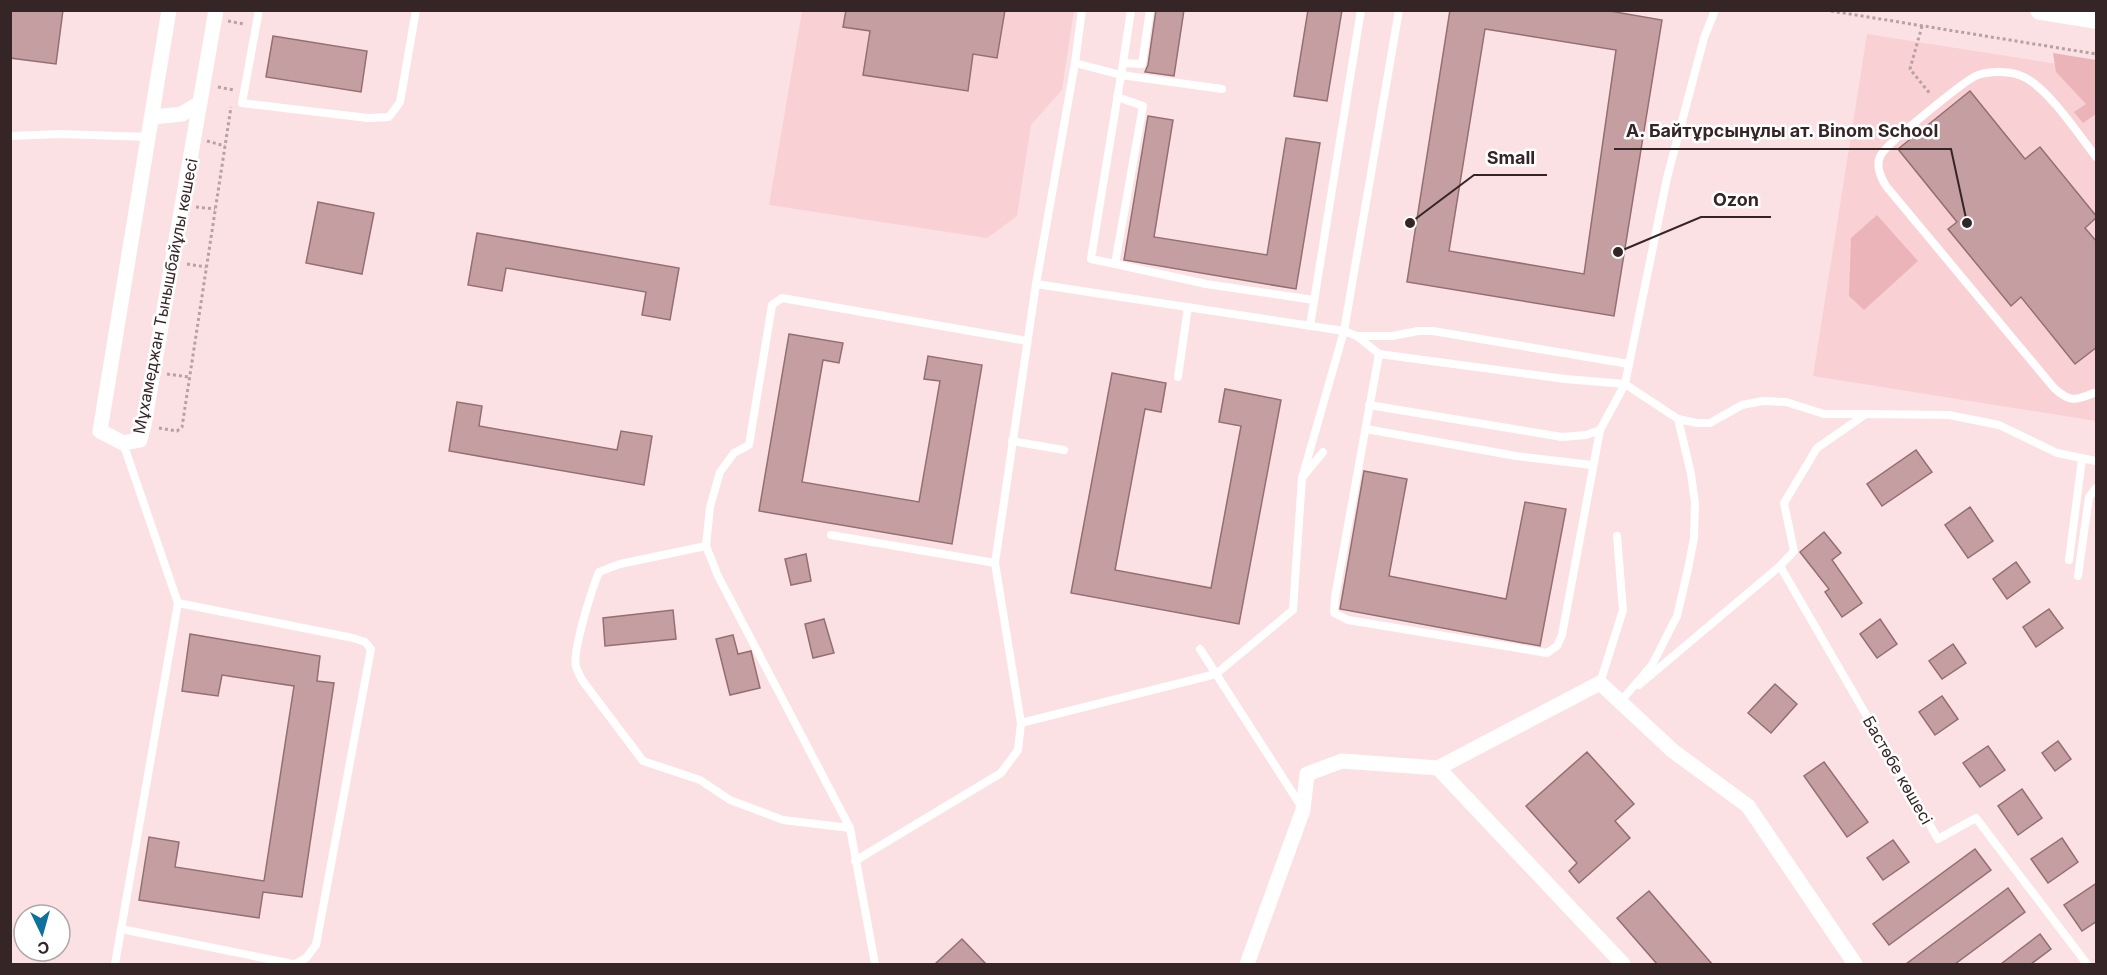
<svg xmlns="http://www.w3.org/2000/svg" width="2107" height="975" viewBox="0 0 2107 975" font-family="Inter,sans-serif">
  <rect width="100%" height="100%" fill="#fbe1e3"/>
  <g fill="#f9d1d4">
    <path d="M 802,11 L 1074,11 L 1062,90 L 1031,125 L 1017,216 L 987,238 L 769,205 Z"/>
    <path d="M 1867,34 L 2096,70 L 2096,421 L 1813,376 Z"/>
  </g>
  <g fill="#ebb4b9">
    <path d="M 2053,53 L 2096,60 L 2096,114 L 2083,123 L 2074,112 L 2086,104 L 2056,72 Z"/>
    <path d="M 1877,215 L 1918,261 L 1864,310 L 1849,296 L 1851,238 Z"/>
  </g>
  <g fill="#c59ea1" stroke="#936f72" stroke-width="1.5" fill-rule="evenodd">
    <path d="M 10,10 L 63,10 L 56,64 L 10,58 Z"/>
    <path d="M 846,10 L 1005,10 L 997,58 L 973,54 L 968,91 L 863,75 L 870,31 L 843,27 Z"/>
    <path d="M 1156,10 L 1184,10 L 1174,76 L 1145,72 L 1148,65 Z"/>
    <path d="M 1308,10 L 1342,10 L 1327,101 L 1294,96 Z"/>
    <path d="M 1450,10 L 1604,10 L 1662,20 L 1614,316 L 1407,282 ZM 1485,29 L 1616,50 L 1584,274 L 1449,251 Z"/>
    <path d="M 273,36 L 367,51 L 361,92 L 266,77 Z"/>
    <path d="M 1970,91 L 2025,159 L 2040,147 L 2097,217 L 2085,228 L 2097,242 L 2097,347 L 2075,364 L 2021,297 L 2011,306 L 1948,229 L 1957,222 L 1898,149 Z"/>
    <path d="M 1148,116 L 1173,120 L 1154,237 L 1267,255 L 1286,138 L 1320,143 L 1296,289 L 1124,260 Z"/>
    <path d="M 318,202 L 374,213 L 362,274 L 306,263 Z"/>
    <path d="M 477,233 L 679,268 L 670,320 L 642,315 L 646,292 L 506,268 L 502,291 L 468,285 Z"/>
    <path d="M 789,334 L 843,343 L 839,363 L 823,360 L 802,482 L 919,502 L 940,381 L 924,379 L 928,356 L 982,365 L 952,544 L 759,511 Z"/>
    <path d="M 1112,373 L 1166,383 L 1161,412 L 1145,409 L 1115,570 L 1211,588 L 1241,426 L 1219,422 L 1225,389 L 1281,400 L 1239,624 L 1071,593 Z"/>
    <path d="M 457,402 L 482,406 L 479,426 L 617,450 L 621,431 L 652,436 L 644,485 L 449,451 Z"/>
    <path d="M 1916,450 L 1932,472 L 1882,506 L 1867,484 Z"/>
    <path d="M 1364,471 L 1407,479 L 1389,576 L 1506,599 L 1525,502 L 1566,509 L 1540,646 L 1340,609 Z"/>
    <path d="M 1970,507 L 1993,541 L 1968,558 L 1945,525 Z"/>
    <path d="M 1824,532 L 1841,553 L 1832,560 L 1862,603 L 1842,617 L 1825,592 L 1829,589 L 1800,552 Z"/>
    <path d="M 806,554 L 811,581 L 791,585 L 785,559 Z"/>
    <path d="M 2016,562 L 2030,582 L 2007,599 L 1993,579 Z"/>
    <path d="M 2049,609 L 2063,628 L 2036,647 L 2023,627 Z"/>
    <path d="M 673,610 L 676,639 L 605,646 L 603,618 Z"/>
    <path d="M 824,619 L 834,653 L 813,658 L 805,624 Z"/>
    <path d="M 1880,619 L 1897,644 L 1877,658 L 1860,634 Z"/>
    <path d="M 190,634 L 320,656 L 317,681 L 334,683 L 302,897 L 263,892 L 259,918 L 139,900 L 149,837 L 179,842 L 175,867 L 264,881 L 294,686 L 222,675 L 218,696 L 182,691 Z"/>
    <path d="M 733,635 L 738,654 L 751,651 L 760,688 L 730,695 L 716,639 Z"/>
    <path d="M 1953,644 L 1966,663 L 1942,679 L 1929,661 Z"/>
    <path d="M 1775,684 L 1797,704 L 1771,733 L 1748,713 Z"/>
    <path d="M 1942,696 L 1958,719 L 1935,735 L 1919,712 Z"/>
    <path d="M 2058,741 L 2071,759 L 2055,771 L 2042,753 Z"/>
    <path d="M 1988,746 L 2005,770 L 1980,787 L 1963,763 Z"/>
    <path d="M 1587,752 L 1634,804 L 1615,821 L 1630,838 L 1579,883 L 1569,871 L 1577,863 L 1526,806 Z"/>
    <path d="M 1824,762 L 1868,822 L 1847,837 L 1804,776 Z"/>
    <path d="M 2022,789 L 2042,818 L 2018,835 L 1998,806 Z"/>
    <path d="M 2062,838 L 2078,862 L 2048,883 L 2031,859 Z"/>
    <path d="M 1893,840 L 1909,862 L 1883,880 L 1867,858 Z"/>
    <path d="M 1975,849 L 1991,870 L 1889,945 L 1873,924 Z"/>
    <path d="M 2097,883 L 2097,921 L 2082,931 L 2064,905 Z"/>
    <path d="M 2008,888 L 2025,912 L 1955,964 L 1906,964 Z"/>
    <path d="M 1649,891 L 1712,964 L 1657,964 L 1617,918 Z"/>
    <path d="M 2040,934 L 2051,949 L 2031,964 L 2001,964 Z"/>
    <path d="M 962,939 L 986,964 L 935,964 Z"/>
  </g>
  <g fill="none" stroke-linecap="round" stroke-linejoin="round">
    <g stroke="#b8a1a3" stroke-width="3" stroke-dasharray="3 3" stroke-linecap="butt">
      <path d="M 1825,10 L 2096,54"/>
      <path d="M 228,21 L 244,24"/>
      <path d="M 1922,26 L 1910,69 L 1931,95"/>
      <path d="M 218,87 L 234,90"/>
      <path d="M 207,141 L 225,146"/>
      <path d="M 196,207 L 215,209"/>
      <path d="M 187,264 L 206,267"/>
      <path d="M 167,374 L 189,377"/>
      <path d="M 159,428 L 177,431 L 182,427 L 231,107"/>
    </g>
    <g stroke="#fff" stroke-width="8">
      <path d="M 259,10 L 242,103 L 368,118 L 389,117 L 400,102 L 416,10"/>
      <path d="M 1082,10 L 1075,63 L 1121,75 L 1222,89"/>
      <path d="M 1123,63 L 1142,64 L 1150,10"/>
      <path d="M 1117,97 L 1143,106 L 1115,264 L 1091,259 C 1104,176 1119,93 1131,10"/>
      <path d="M 10,136 L 61,134 L 149,137"/>
      <path d="M 1115,264 L 1206,284 L 1314,300"/>
      <path d="M 1036,284 L 1344,331 L 1399,10"/>
      <path d="M 1310,326 L 1361,10"/>
      <path d="M 1357,336 L 1392,336 L 1418,331 L 1433,331 L 1629,364"/>
      <path d="M 1379,354 L 1335,597 L 1334,613 L 1348,620 L 1547,653 L 1557,646 L 1562,635 L 1600,430"/>
      <path d="M 1178,377 L 1188,307"/>
      <path d="M 2094,393 C 2075,401 2069,402 2054,388 L 1886,186 C 1880,176 1874,163 1883,152 C 1891,141 1967,78 1978,75 C 1989,71 2008,71 2019,75 C 2045,83 2079,135 2096,157"/>
      <path d="M 1369,405 L 1562,437 L 1586,435 L 1600,430 L 1625,384 L 1667,178 L 1704,38 L 1715,10"/>
      <path d="M 1678,419 L 1697,423 L 1710,423 L 1742,405 L 1763,401 L 1786,402 L 1824,414 L 1866,414"/>
      <path d="M 1366,429 L 1516,456 L 1592,465"/>
      <path d="M 1012,441 L 1064,450"/>
      <path d="M 1302,478 L 1344,331 L 1357,336 L 1379,354 L 1565,379 L 1625,384 L 1678,419 L 1691,474 L 1695,503 L 1694,538 L 1688,569 L 1677,616 L 1652,665 L 1620,702"/>
      <path d="M 831,535 L 995,563"/>
      <path d="M 706,546 L 620,564 L 599,572 C 592,589 572,651 576,667 C 578,672 580,676 582,680 L 643,761 L 700,780 L 730,800 L 783,820 L 850,828"/>
      <path d="M 2069,560 L 2082,459"/>
      <path d="M 1780,566 L 1938,839 L 1976,818 L 2087,964"/>
      <path d="M 2078,576 L 2089,497 L 2096,488"/>
      <path d="M 178,603 L 353,638 L 365,642 L 371,649 L 316,945 L 306,958 L 295,964"/>
      <path d="M 1200,649 L 1301,806"/>
      <path d="M 1600,683 L 1623,610 L 1617,536"/>
      <path d="M 1639,685 L 1780,566 L 1794,551 L 1784,503 L 1817,448 L 1866,414 L 1949,415 L 1999,425 L 2057,453 L 2096,461"/>
      <path d="M 1021,723 L 995,563 L 1036,284 L 1075,63"/>
      <path d="M 855,861 L 1001,773 L 1018,750 L 1021,723 L 1216,674 L 1293,610 L 1302,478 L 1323,452"/>
      <path d="M 121,929 L 293,964"/>
      <path d="M 115,964 L 178,603 L 123,443"/>
      <path d="M 875,964 L 850,828 L 718,576 L 706,546 L 710,507 L 720,472 L 734,453 L 749,445 L 772,305 L 782,298 L 1027,341"/>
    </g>
    <g stroke="#fff" stroke-width="15">
      <path d="M 169,10 L 100,431 L 123,443 L 140,440 L 144,425 L 216,10"/>
      <path d="M 153,117 L 182,114 L 200,103"/>
      <path d="M 1247,964 L 1303,810 L 1307,774 L 1342,761 L 1438,768"/>
      <path d="M 1623,964 L 1438,768 L 1600,683 L 1673,751 L 1748,806 L 1855,964"/>
    </g>
    <path stroke="#fff" stroke-width="20" d="M 2040,10 L 2096,19"/>
  </g>
  <g text-anchor="middle" dominant-baseline="central" stroke-width="5" stroke-linejoin="round" paint-order="stroke">
    <g font-size="16" fill="#352527" stroke="#fff">
      <text transform="translate(165 296) rotate(-79)">Мұхамеджан Тынышбайұлы көшесі</text>
      <text transform="translate(1898 770) rotate(60)">Бастөбе көшесі</text>
    </g>
  </g>
  <path fill="none" stroke="#352527" stroke-width="2" d="M1967 223L1951 149H1614M1410 223L1474 175H1547M1618 252L1701 217H1771"/>
  <g fill="#352527" stroke="#fff" stroke-width="2">
    <circle cx="1967" cy="223" r="6"/>
    <circle cx="1410" cy="223" r="6"/>
    <circle cx="1618" cy="252" r="6"/>
  </g>
  <g font-size="18" text-anchor="middle" font-weight="bold" fill="#352527" stroke="#fff" stroke-width="5" stroke-linejoin="round" paint-order="stroke">
    <text x="1782" y="137">А. Байтұрсынұлы ат. Binom School</text>
    <text x="1511" y="164">Small</text>
    <text x="1736" y="206">Ozon</text>
  </g>
  <rect width="2107" height="975" fill="none" stroke="#352527" stroke-width="24"/>
  <g transform="translate(42 933) rotate(175)"><circle r="28" fill="#ffffff" stroke="#aea8a9" stroke-width="1.5"/>
  <path d="M0-4.5L10 22L0 15L-10 22Z" fill="#0d709d"/>
  <text y="-9" font-size="16" font-weight="bold" text-anchor="middle" fill="#352527">С</text>
  </g>
</svg>
